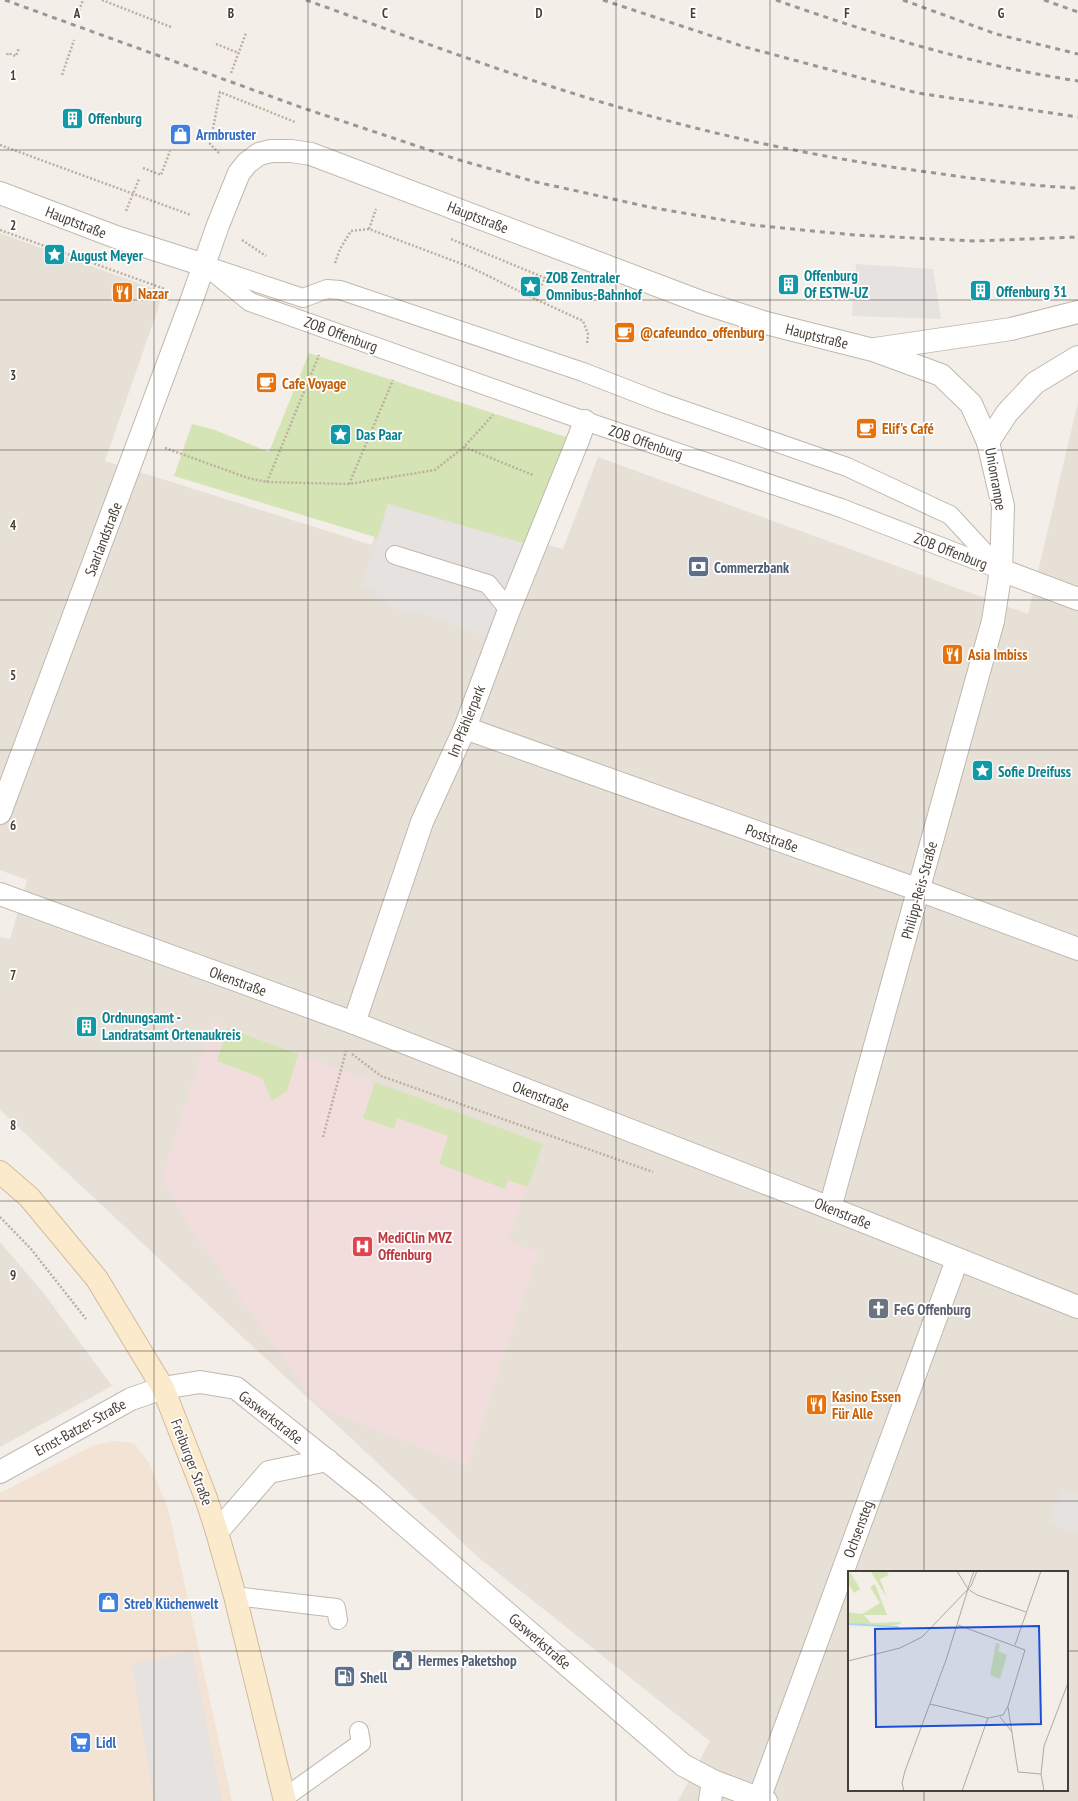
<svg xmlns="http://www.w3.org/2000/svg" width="1078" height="1801" viewBox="0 0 1078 1801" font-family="'PT Sans Narrow',sans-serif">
  <rect width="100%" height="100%" fill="#f3efe8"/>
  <g fill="#e6e0d7" fill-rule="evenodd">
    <path d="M 0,233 L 157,290 L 160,303 L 105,461 L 372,545 L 384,500 L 563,549 L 598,457 L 1028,614 L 1078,402 L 1078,1801 L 678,1801 L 710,1741 L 479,1558 L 0,1110 L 0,937 L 10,939 L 27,880 L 0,870 ZM 849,1572 L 1067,1572 L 1067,1790 L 849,1790 Z"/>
    <path d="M 0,1242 L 45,1295 L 112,1386 L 0,1447 Z"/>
  </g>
  <path fill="#f3e3d5" d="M 113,1441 L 134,1443 L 149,1463 L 168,1508 L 232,1801 L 0,1801 L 0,1493 L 92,1446 Z"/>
  <path fill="#f2dddd" d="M 212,1021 L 227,1028 L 543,1144 L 508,1239 L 538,1253 L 468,1466 L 385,1434 L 317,1405 L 194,1234 L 162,1179 Z"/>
  <g fill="#d4e4b4">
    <path d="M 309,353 L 575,440 L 530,545 L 388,504 L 378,538 L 174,476 L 192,424 L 215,430 L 269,452 Z"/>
    <path d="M 227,1028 L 298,1054 L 287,1091 L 272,1101 L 262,1078 L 217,1061 Z"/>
    <path d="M 375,1082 L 543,1144 L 528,1187 L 508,1180 L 505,1189 L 439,1164 L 448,1136 L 397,1118 L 394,1129 L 363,1118 Z"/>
  </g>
  <g fill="#e5e2e0">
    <path d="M 856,264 L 933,269 L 941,319 L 852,316 Z"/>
    <path d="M 388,504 L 530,545 L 489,638 L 417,611 L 415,615 L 386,604 L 388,601 L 375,596 L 377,591 L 362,586 Z"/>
    <path d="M 1062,1489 L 1078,1495 L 1078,1534 L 1048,1523 Z"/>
    <path d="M 192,1650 L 222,1801 L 154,1801 L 132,1663 L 162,1658 Z"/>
  </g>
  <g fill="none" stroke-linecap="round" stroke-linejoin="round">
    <defs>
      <g id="service">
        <path d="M 204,265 L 303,298 L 327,289 L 340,290 L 583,372 L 660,402 L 847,467 L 950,515 L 1001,570"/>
        <path d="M 214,273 L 250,302 L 585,421 L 841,508 L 996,568"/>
        <path d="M 395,555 L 488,584 L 509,610"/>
        <path d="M 235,1596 L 336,1608 L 338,1620"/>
        <path d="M 284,1798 L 361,1743 L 359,1731"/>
      </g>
      <path id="pedestrian" d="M 578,440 L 585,421"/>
      <g id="minor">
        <path d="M 465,728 L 919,890 L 1078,949"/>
        <path d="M 354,1023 L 422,822 L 465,728 L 509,610 L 578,440"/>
        <path d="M 0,1472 L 131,1399 L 163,1388 L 200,1382 L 236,1388 L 370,1495 L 683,1765 L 713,1781 L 766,1801"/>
        <path d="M 217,1532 L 269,1472 L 327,1460"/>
        <path d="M 759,1799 L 957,1260"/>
        <path d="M 710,1801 L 713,1781"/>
      </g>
      <g id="tertiary">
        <path d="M 0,193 L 116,237 L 204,265"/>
        <path d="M 875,349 L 1011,329 L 1078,312"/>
        <path d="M 988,442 L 1007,413 L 1035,383 L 1078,357"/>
        <path d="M 1001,570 L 1078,599"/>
        <path d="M 0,813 L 192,299 L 218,225 L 239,173 L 247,163 L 259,154 L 271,151 L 291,151 L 311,154 L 701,302 L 766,323 L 873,350 L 941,375 L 971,404 L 988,442 L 1003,506 L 1001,570 L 993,621 L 830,1208"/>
        <path d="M 0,894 L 354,1023 L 830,1208 L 1078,1307"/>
      </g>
      <path id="secondary" d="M 0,1172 L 29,1197 L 97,1279 L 163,1388 L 206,1498 L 217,1532 L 235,1596 L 285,1801"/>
    </defs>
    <use href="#service" stroke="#c1b8ae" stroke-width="20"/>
    <use href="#pedestrian" stroke="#c1b8ae" stroke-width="24"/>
    <use href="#minor" stroke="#c1b8ae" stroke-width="24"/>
    <use href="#tertiary" stroke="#c1b8ae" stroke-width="24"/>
    <use href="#secondary" stroke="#cfbc9b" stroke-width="24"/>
    <g stroke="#beaf9e" stroke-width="2.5" stroke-dasharray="2 2" stroke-linecap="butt">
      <path d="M 102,0 L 171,27"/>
      <path d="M 76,18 L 83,0"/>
      <path d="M 216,44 L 239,53"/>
      <path d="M 7,55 L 8,53 L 16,56 L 19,48"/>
      <path d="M 231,73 L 246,33"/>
      <path d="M 62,75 L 74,40"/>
      <path d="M 0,145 L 191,215"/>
      <path d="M 219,153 L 210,144 L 220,92 L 295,122"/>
      <path d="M 143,168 L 161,175 L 170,151"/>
      <path d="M 126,211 L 139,179"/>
      <path d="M 369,229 L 376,209"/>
      <path d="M 0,230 L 165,289"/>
      <path d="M 451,239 L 545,278 L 535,299"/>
      <path d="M 242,240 L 266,256"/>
      <path d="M 335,263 L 340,249 L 351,231 L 369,229 L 470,267 L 535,299 L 583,321 L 588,334 L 587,345"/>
      <path d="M 464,447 L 533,475"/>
      <path d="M 165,448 L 248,478 L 267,482 L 349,484 L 435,470 L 464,447 L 493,415"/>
      <path d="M 267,482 L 319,355"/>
      <path d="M 349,484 L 393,380"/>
      <path d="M 352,1054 L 381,1076 L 653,1172"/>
      <path d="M 323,1137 L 346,1051"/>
      <path d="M 0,1217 L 31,1249 L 86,1319"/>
    </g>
    <use href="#service" stroke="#fff" stroke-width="18"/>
    <use href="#pedestrian" stroke="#fff" stroke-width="22"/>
    <use href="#minor" stroke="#fff" stroke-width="22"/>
    <use href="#tertiary" stroke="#fff" stroke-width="22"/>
    <use href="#secondary" stroke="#fbeacb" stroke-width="22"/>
    <g stroke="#979797" stroke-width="3" stroke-dasharray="5 5" stroke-linecap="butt">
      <path d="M 5,0 L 303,108 L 456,159 L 536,182 L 649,207 L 752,225 L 854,235 L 975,241 L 1078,237"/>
      <path d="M 306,0 C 415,39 524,81 636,112 C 734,140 834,160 935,173 C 982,180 1030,186 1078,188"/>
      <path d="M 603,0 L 745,47 L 917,93 L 1078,117"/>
      <path d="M 776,0 C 875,35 974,65 1078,81"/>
      <path d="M 903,0 L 996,34 L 1078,54"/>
      <path d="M 1044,0 L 1078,12"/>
    </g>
  </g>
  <path fill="none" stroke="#463f37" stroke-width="1" stroke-opacity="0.55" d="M 154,0 L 154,1801M 308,0 L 308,1801M 462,0 L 462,1801M 616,0 L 616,1801M 770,0 L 770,1801M 924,0 L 924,1572M 0,150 L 1078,150M 0,300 L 1078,300M 0,450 L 1078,450M 0,600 L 1078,600M 0,750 L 1078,750M 0,900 L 1078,900M 0,1051 L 1078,1051M 0,1201 L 1078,1201M 0,1351 L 1078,1351M 0,1501 L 1078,1501M 0,1651 L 849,1651M 1067,1651 L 1078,1651M 924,1790 L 924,1801"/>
  <defs>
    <symbol id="building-square" viewBox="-11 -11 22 22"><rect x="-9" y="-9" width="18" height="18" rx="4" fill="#0f9aa8" stroke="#fff"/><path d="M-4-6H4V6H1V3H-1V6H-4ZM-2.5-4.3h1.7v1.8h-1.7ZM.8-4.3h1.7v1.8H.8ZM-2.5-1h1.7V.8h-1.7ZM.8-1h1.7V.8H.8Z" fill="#fff"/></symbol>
    <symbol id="shop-square" viewBox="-11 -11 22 22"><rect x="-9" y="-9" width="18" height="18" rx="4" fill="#3f7fe0" stroke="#fff"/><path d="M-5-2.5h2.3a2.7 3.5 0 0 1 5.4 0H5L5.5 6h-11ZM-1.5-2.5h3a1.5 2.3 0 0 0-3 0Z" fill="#fff"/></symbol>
    <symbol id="sight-square" viewBox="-11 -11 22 22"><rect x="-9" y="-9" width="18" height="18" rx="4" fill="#0f9aa8" stroke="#fff"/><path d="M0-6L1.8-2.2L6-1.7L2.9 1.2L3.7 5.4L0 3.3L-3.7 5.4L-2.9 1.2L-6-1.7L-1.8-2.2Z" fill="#fff"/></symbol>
    <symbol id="restaurant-square" viewBox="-11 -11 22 22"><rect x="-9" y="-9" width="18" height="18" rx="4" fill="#e8710a" stroke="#fff"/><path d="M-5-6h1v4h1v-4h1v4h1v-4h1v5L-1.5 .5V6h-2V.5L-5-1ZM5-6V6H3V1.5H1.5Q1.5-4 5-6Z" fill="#fff"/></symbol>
    <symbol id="cafe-square" viewBox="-11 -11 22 22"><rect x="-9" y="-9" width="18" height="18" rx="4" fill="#e8710a" stroke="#fff"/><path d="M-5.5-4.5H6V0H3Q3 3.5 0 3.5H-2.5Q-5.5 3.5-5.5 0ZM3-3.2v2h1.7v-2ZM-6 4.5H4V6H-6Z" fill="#fff"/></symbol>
    <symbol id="bank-square" viewBox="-11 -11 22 22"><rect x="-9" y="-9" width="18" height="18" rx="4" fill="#5c6f8a" stroke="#fff"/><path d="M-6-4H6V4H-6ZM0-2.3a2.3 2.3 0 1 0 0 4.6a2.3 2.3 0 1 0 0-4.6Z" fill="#fff"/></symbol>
    <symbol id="hospital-square" viewBox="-11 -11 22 22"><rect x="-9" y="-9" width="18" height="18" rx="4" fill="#e0444e" stroke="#fff"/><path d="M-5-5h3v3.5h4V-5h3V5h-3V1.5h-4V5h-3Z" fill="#fff"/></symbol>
    <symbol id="church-square" viewBox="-11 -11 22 22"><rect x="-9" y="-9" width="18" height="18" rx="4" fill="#6b7280" stroke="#fff"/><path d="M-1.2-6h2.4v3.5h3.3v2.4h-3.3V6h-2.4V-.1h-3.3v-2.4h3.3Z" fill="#fff"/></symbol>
    <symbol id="civic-square" viewBox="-11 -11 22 22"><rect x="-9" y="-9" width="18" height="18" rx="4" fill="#5c6f8a" stroke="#fff"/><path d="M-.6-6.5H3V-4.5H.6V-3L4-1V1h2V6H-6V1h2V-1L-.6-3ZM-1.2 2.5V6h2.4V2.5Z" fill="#fff"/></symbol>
    <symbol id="fuel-square" viewBox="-11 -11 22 22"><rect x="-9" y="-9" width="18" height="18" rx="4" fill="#5c6f8a" stroke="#fff"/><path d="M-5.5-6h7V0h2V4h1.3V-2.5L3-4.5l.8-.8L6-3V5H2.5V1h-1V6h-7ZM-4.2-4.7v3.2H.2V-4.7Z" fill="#fff"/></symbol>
    <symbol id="supermarket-square" viewBox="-11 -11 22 22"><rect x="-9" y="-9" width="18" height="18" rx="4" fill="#3f7fe0" stroke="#fff"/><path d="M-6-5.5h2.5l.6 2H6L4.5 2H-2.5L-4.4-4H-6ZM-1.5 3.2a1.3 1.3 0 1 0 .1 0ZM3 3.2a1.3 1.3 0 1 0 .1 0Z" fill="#fff"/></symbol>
  </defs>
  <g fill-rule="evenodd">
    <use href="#building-square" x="60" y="106" width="25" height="25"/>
    <use href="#shop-square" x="168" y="122" width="25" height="25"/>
    <use href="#sight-square" x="42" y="242" width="25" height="25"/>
    <use href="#building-square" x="776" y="272" width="25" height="25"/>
    <use href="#sight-square" x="518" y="274" width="25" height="25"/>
    <use href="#building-square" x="968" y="278" width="25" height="25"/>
    <use href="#restaurant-square" x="110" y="280" width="25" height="25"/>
    <use href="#cafe-square" x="612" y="320" width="25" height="25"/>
    <use href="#cafe-square" x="254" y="370" width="25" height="25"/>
    <use href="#cafe-square" x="854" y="416" width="25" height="25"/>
    <use href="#sight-square" x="328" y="422" width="25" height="25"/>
    <use href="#bank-square" x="686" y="554" width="25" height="25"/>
    <use href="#restaurant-square" x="940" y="642" width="25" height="25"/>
    <use href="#sight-square" x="970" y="758" width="25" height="25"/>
    <use href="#building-square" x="74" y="1014" width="25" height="25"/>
    <use href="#hospital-square" x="350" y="1234" width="25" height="25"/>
    <use href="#church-square" x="866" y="1296" width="25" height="25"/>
    <use href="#restaurant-square" x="804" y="1392" width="25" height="25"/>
    <use href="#shop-square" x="96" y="1590" width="25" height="25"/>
    <use href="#civic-square" x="390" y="1648" width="25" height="25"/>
    <use href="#fuel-square" x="332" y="1664" width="25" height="25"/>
    <use href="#supermarket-square" x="68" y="1730" width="25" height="25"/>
  </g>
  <g text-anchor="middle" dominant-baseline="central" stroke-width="3.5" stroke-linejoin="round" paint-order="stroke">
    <g font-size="15" font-weight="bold" fill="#0d838f" stroke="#fff" text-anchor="start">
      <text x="88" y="118">Offenburg</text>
      <text x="70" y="255">August Meyer</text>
      <text x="804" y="275">Offenburg<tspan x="804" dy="17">Of ESTW-UZ</tspan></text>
      <text x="546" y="277">ZOB Zentraler<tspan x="546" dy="17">Omnibus-Bahnhof</tspan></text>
      <text x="996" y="291">Offenburg 31</text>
      <text x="356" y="434">Das Paar</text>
      <text x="998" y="771">Sofie Dreifuss</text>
      <text x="102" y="1017">Ordnungsamt -<tspan x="102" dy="17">Landratsamt Ortenaukreis</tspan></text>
    </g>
    <g font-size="15" font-weight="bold" fill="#366cbe" stroke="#fff" text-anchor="start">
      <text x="196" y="134">Armbruster</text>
      <text x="124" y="1603">Streb Küchenwelt</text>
      <text x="96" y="1742">Lidl</text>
    </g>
    <g font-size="15" fill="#463f37" stroke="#fff">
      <text transform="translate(478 217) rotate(21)">Hauptstraße</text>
      <text transform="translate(76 222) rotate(21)">Hauptstraße</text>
      <text transform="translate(341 334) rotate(20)">ZOB Offenburg</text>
      <text transform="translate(817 336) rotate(14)">Hauptstraße</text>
      <text transform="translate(646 442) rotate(19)">ZOB Offenburg</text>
      <text transform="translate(996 479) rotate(80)">Unionrampe</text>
      <text transform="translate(103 539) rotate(-69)">Saarlandstraße</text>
      <text transform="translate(951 551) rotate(21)">ZOB Offenburg</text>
      <text transform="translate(466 721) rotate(-68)">Im Pfählerpark</text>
      <text transform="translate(772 838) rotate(20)">Poststraße</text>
      <text transform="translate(919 890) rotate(-75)">Philipp-Reis-Straße</text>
      <text transform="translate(238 981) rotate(20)">Okenstraße</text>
      <text transform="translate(541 1096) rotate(21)">Okenstraße</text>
      <text transform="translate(843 1213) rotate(22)">Okenstraße</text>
      <text transform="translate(271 1417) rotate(38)">Gaswerkstraße</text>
      <text transform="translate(80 1427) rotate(-29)">Ernst-Batzer-Straße</text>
      <text transform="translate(192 1462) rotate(69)">Freiburger Straße</text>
      <text transform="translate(858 1529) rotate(-70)">Ochsensteg</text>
      <text transform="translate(540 1641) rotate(41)">Gaswerkstraße</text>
    </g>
    <g font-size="15" font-weight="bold" fill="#c56008" stroke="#fff" text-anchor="start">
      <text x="138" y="293">Nazar</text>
      <text x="640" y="332">@cafeundco_offenburg</text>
      <text x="282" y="383">Cafe Voyage</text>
      <text x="882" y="428">Elif's Café</text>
      <text x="968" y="654">Asia Imbiss</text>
      <text x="832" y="1396">Kasino Essen<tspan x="832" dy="17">Für Alle</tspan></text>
    </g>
    <g font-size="15" font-weight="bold" fill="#4e5e75" stroke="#fff" text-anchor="start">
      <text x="714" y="567">Commerzbank</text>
      <text x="418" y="1660">Hermes Paketshop</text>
      <text x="360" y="1677">Shell</text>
    </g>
    <g font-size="15" font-weight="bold" fill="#be3a42" stroke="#fff" text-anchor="start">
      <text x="378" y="1237">MediClin MVZ<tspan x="378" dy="17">Offenburg</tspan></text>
    </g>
    <g font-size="15" font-weight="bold" fill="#5b616d" stroke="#fff" text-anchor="start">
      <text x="894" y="1309">FeG Offenburg</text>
    </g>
  </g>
  <g transform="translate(848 1571)">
    <rect width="220" height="220" fill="#f3efe8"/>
    <path d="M 25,0 L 38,0 L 41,4 L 32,8 L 39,27 L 23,1 ZM 3,2 L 12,18 L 6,22 L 0,12 L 0,4 ZM 27,13 L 39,44 L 16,44 L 23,52 L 52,51 L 53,53 L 32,56 L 0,52 L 0,41 L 14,43 L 32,32 L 22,16 ZM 148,72 L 152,73 L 150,80 L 159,84 L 152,108 L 142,104 Z" fill="#d4e4b4"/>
    <path fill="none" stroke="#a9d7eb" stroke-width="2" d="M 0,53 L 51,56"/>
    <path fill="none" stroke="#aea9a1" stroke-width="1" d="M 109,0 L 120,18M 120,17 L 126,0M 167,74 L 193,0M 0,90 L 52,77 L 74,66 L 123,15 L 129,0M 82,133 L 140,147 L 155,144 L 160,135 L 177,79 L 110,54M 160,136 L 170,201 L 193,203M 152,146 L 164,161M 56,220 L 54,212 L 57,200 L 98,89 L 120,18 L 129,24 L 178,41M 114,220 L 140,147M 196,220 L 193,203 L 196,175 L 220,112"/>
    <path fill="#1d4ed8" fill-opacity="0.15" stroke="#1d4ed8" stroke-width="2" d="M 191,55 L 193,153 L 28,156 L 27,58 Z"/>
    <rect width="220" height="220" fill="none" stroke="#463f37" stroke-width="2"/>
  </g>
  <g font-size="13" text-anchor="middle" font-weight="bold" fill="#463f37" stroke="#fff" stroke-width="3.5" stroke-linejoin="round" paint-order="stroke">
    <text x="77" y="18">A</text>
    <text x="231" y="18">B</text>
    <text x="385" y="18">C</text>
    <text x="539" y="18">D</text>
    <text x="693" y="18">E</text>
    <text x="847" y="18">F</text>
    <text x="1001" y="18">G</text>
    <text x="13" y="80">1</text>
    <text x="13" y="230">2</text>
    <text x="13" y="380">3</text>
    <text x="13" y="530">4</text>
    <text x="13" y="680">5</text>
    <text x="13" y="830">6</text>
    <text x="13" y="980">7</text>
    <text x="13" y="1130">8</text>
    <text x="13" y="1280">9</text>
  </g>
</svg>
